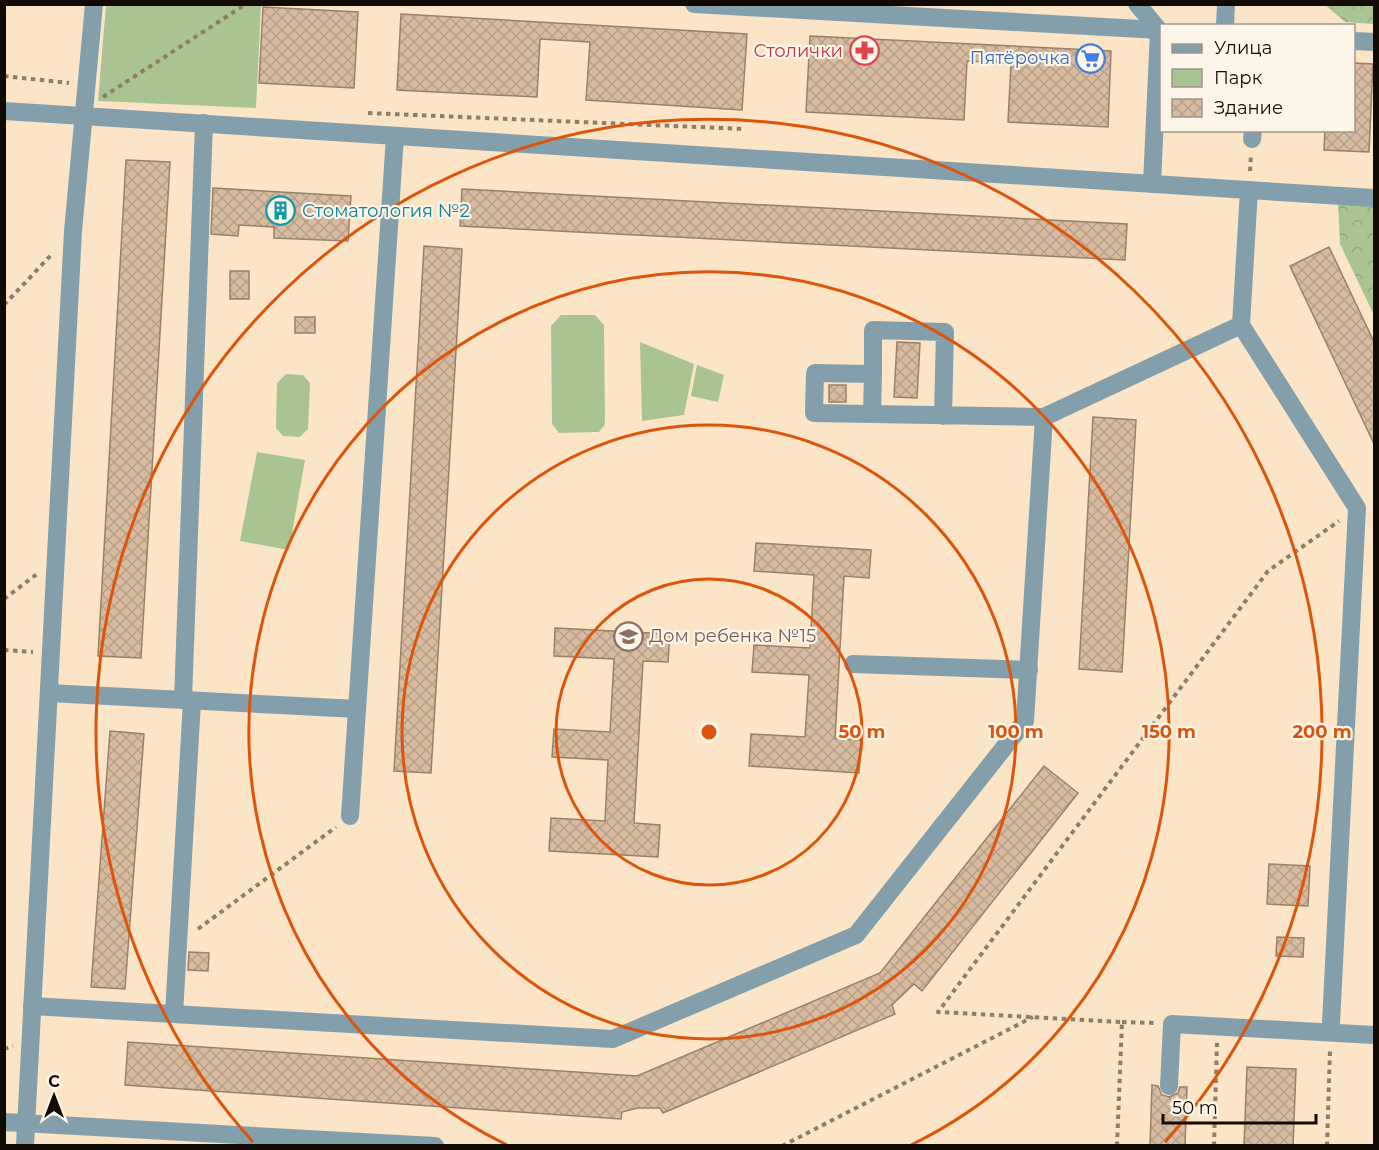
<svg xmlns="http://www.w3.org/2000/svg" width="1379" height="1150" viewBox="0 0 1379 1150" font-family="Montserrat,sans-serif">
  <defs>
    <pattern id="forest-crowns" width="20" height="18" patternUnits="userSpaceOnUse" patternTransform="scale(1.5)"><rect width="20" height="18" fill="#aac491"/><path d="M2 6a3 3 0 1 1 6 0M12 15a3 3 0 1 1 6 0" fill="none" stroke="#91a77b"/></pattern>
    <pattern id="building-cross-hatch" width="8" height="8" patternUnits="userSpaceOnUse" patternTransform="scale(1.5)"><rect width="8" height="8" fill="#d6bba0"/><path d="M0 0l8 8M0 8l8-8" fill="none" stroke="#b79f88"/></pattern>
  </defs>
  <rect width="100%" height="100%" fill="#fbe5c6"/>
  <g fill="#aac491">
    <path d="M 106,5 L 261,5 L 256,108 L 98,101 Z"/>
    <path d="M 561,315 L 595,315 L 604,325 L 605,424 L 599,432 L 559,433 L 552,424 L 551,326 Z"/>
    <path d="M 640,342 L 694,364 L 684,415 L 642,421 Z"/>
    <path d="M 697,365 L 724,375 L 718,402 L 691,396 Z"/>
    <path d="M 286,374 L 303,375 L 310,383 L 308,429 L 300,437 L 283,436 L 276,428 L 277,383 Z"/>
    <path d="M 257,452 L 305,460 L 289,550 L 240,541 Z"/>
  </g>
  <g fill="url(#forest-crowns)">
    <path d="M 1325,5 L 1374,5 L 1374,24 L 1345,22 Z"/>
    <path d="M 1338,202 L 1374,207 L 1374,315 L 1340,244 Z"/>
  </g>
  <g fill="url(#building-cross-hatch)" stroke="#998067" stroke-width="1.5">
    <path d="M 263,7 L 358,12 L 354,88 L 259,83 Z"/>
    <path d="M 401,14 L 747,34 L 742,110 L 586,100 L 590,42 L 540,39 L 537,97 L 397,90 Z"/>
    <path d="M 810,36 L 1111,51 L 1108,127 L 1008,122 L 1011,63 L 967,61 L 964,120 L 806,112 Z"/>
    <path d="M 1353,63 L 1373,64 L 1369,152 L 1324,150 L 1325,130 L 1353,130 Z"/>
    <path d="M 126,160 L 170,162 L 141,658 L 98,656 Z"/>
    <path d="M 213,188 L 351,196 L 348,241 L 274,238 L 274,227 L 239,225 L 238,236 L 211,234 Z"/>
    <path d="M 462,189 L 1127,224 L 1125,260 L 460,226 Z"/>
    <path d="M 424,246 L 462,249 L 431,773 L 394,771 Z"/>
    <path d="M 1329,247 L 1374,342 L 1374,444 L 1290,266 Z"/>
    <rect x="230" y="271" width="19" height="28"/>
    <rect x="295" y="317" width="20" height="16"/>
    <path d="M 897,342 L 920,343 L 917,398 L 894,397 Z"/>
    <rect x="829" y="385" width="17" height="17"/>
    <path d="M 1093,417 L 1136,420 L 1122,672 L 1079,669 Z"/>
    <path d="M 756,543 L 871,550 L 869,578 L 844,576 L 835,738 L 861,740 L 859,773 L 749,766 L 751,734 L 805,737 L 809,675 L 752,672 L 754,645 L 810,648 L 814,575 L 754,571 Z"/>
    <path d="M 555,628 L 670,634 L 668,662 L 643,661 L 634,823 L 660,825 L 658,857 L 549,851 L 551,818 L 605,821 L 608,760 L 552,757 L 554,729 L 610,732 L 614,659 L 554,656 Z"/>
    <path d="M 110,731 L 144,734 L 125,989 L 91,987 Z"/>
    <path d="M 1044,766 L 1078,793 L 922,991 L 914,984 L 892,1005 L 895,1014 L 663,1113 L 660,1108 L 638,1108 L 622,1112 L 621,1119 L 125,1085 L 128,1042 L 637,1076 L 880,973 Z"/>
    <path d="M 1269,864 L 1310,866 L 1308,906 L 1267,904 Z"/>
    <path d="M 1277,937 L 1304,938 L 1303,957 L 1276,956 Z"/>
    <path d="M 189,952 L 209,953 L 208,971 L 188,970 Z"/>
    <path d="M 1247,1067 L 1296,1069 L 1293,1146 L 1244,1146 Z"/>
    <path d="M 1152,1085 L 1158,1086 L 1162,1095 L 1169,1097 L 1178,1093 L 1180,1087 L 1187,1087 L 1185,1146 L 1150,1146 Z"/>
  </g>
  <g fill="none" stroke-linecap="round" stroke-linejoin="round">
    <g stroke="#8d7e6a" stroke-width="4" stroke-dasharray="4.5 4.5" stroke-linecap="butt">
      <path d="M 4,76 L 69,83"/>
      <path d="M 103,97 L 246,4"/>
      <path d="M 368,113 L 745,129"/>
      <path d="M 1250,171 L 1251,155"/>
      <path d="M 4,305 L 53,253"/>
      <path d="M 4,599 L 37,574"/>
      <path d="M 4,650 L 33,652"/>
      <path d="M 198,929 L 336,827"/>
      <path d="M 1122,1022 L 1154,1023"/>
      <path d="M 4,1049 L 13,1046"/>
      <path d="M 782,1146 L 1033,1017"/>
      <path d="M 1117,1146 L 1122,1022 L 938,1012 L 1268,571 L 1339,521"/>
      <path d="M 1214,1146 L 1217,1043"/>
      <path d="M 1327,1146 L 1330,1050"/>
    </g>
    <g stroke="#849fac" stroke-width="18">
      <path d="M 694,4 L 1159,30"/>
      <path d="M 1137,4 L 1159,30 L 1152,184"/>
      <path d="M 1225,26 L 1226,4"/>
      <path d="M 1354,41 L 1374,42"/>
      <path d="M 4,111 L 1374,198"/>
      <path d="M 1252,139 L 1253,130"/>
      <path d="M 1241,325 L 1357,508 L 1331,1023"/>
      <path d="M 872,414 L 873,374"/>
      <path d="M 943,416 L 945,332 L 873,330 L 873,374 L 815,373 L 814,413 L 1044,417"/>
      <path d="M 853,664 L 1029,670"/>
      <path d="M 49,693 L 357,709"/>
      <path d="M 183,700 L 204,123"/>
      <path d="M 350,816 L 395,136"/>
      <path d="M 32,1006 L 613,1039 L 856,935 L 1025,721 L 1044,417 L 1241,325 L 1249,190"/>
      <path d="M 174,1014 L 192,701"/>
      <path d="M 1169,1086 L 1172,1024 L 1374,1035"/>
      <path d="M 4,1122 L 435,1146"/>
      <path d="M 25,1146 L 73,231 L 94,4"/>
    </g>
  </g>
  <g fill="none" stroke="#dd550c" stroke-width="3">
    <circle cx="709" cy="732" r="153"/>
    <circle cx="709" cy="732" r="307"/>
    <path d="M507 1145A460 460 0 1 1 911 1145"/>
    <path d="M253 1142A613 613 0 1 1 1165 1142"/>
  </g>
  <defs>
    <symbol id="pharmacy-ring" viewBox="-11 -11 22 22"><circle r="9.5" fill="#fdf5e8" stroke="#e0444e" stroke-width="1.5"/><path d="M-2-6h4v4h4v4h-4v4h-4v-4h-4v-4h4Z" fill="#e0444e"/></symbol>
    <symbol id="supermarket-ring" viewBox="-11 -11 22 22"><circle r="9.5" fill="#fdf5e8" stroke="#3f7fe0" stroke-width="1.5"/><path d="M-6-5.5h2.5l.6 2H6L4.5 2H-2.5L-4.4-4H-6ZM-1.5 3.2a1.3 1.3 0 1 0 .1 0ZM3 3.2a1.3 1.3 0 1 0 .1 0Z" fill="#3f7fe0"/></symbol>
    <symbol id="building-ring" viewBox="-11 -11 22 22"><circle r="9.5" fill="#fdf5e8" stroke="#0f9aa8" stroke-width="1.5"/><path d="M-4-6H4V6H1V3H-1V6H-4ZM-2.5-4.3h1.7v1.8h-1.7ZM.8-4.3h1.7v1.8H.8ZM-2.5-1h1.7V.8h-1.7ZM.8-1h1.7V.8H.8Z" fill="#0f9aa8"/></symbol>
    <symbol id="school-ring" viewBox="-11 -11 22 22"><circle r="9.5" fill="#fdf5e8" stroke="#8d6e63" stroke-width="1.5"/><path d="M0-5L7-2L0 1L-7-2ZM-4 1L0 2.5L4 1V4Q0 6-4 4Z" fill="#8d6e63"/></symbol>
  </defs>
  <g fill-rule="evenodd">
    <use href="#pharmacy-ring" x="848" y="34" width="33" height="33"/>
    <use href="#supermarket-ring" x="1074" y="42" width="33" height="33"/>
    <use href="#building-ring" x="264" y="194" width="33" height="33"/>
    <use href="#school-ring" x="612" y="620" width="33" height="33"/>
  </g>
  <g text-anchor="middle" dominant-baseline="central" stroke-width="4.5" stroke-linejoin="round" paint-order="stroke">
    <g font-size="18" fill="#be3a42" stroke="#fdf5e8" text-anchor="end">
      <text x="843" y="51">Столички</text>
    </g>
    <g font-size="18" fill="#366cbe" stroke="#fdf5e8" text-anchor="end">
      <text x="1070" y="58">Пятёрочка</text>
    </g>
    <g font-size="18" fill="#0d838f" stroke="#fdf5e8" text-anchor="start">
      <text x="302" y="211">Стоматология №2</text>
    </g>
    <g font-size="18" fill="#785e54" stroke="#fdf5e8" text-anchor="start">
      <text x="649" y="636">Дом ребенка №15</text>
    </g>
  </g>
  <circle cx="709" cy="732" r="9" fill="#dd550c" stroke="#fdf5e8" stroke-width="3"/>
  <g font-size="18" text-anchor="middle" font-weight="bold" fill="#dd550c" stroke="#fdf5e8" stroke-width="4.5" stroke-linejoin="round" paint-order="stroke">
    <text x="862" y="738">50 m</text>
    <text x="1016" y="738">100 m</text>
    <text x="1169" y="738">150 m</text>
    <text x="1322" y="738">200 m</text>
  </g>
  <rect width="1379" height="1150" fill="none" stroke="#120b03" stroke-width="12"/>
  <rect x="1160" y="24" width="195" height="108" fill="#fdf5e8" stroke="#9f978c" stroke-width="1.5"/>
  <rect x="1172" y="44" width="30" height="9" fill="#849fac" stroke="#9f978c" stroke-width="1.5"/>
  <text x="1214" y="54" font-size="18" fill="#120b03">Улица</text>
  <rect x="1172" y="69" width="30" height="18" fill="#aac491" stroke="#9f978c" stroke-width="1.5"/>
  <text x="1214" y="84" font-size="18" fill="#120b03">Парк</text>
  <rect x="1172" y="99" width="30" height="18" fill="url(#building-cross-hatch)" stroke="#9f978c" stroke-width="1.5"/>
  <text x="1214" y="114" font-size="18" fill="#120b03">Здание</text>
  <g transform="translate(54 1096)" stroke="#fdf5e8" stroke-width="4.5" paint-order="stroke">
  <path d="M0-4.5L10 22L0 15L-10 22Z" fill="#120b03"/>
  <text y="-9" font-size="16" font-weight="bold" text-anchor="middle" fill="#120b03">С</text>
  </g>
  <path d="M1163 1114v9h153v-9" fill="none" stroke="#120b03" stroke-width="3"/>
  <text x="1172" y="1114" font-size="18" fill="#120b03" stroke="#fdf5e8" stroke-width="4.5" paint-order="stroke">50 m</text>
</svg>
